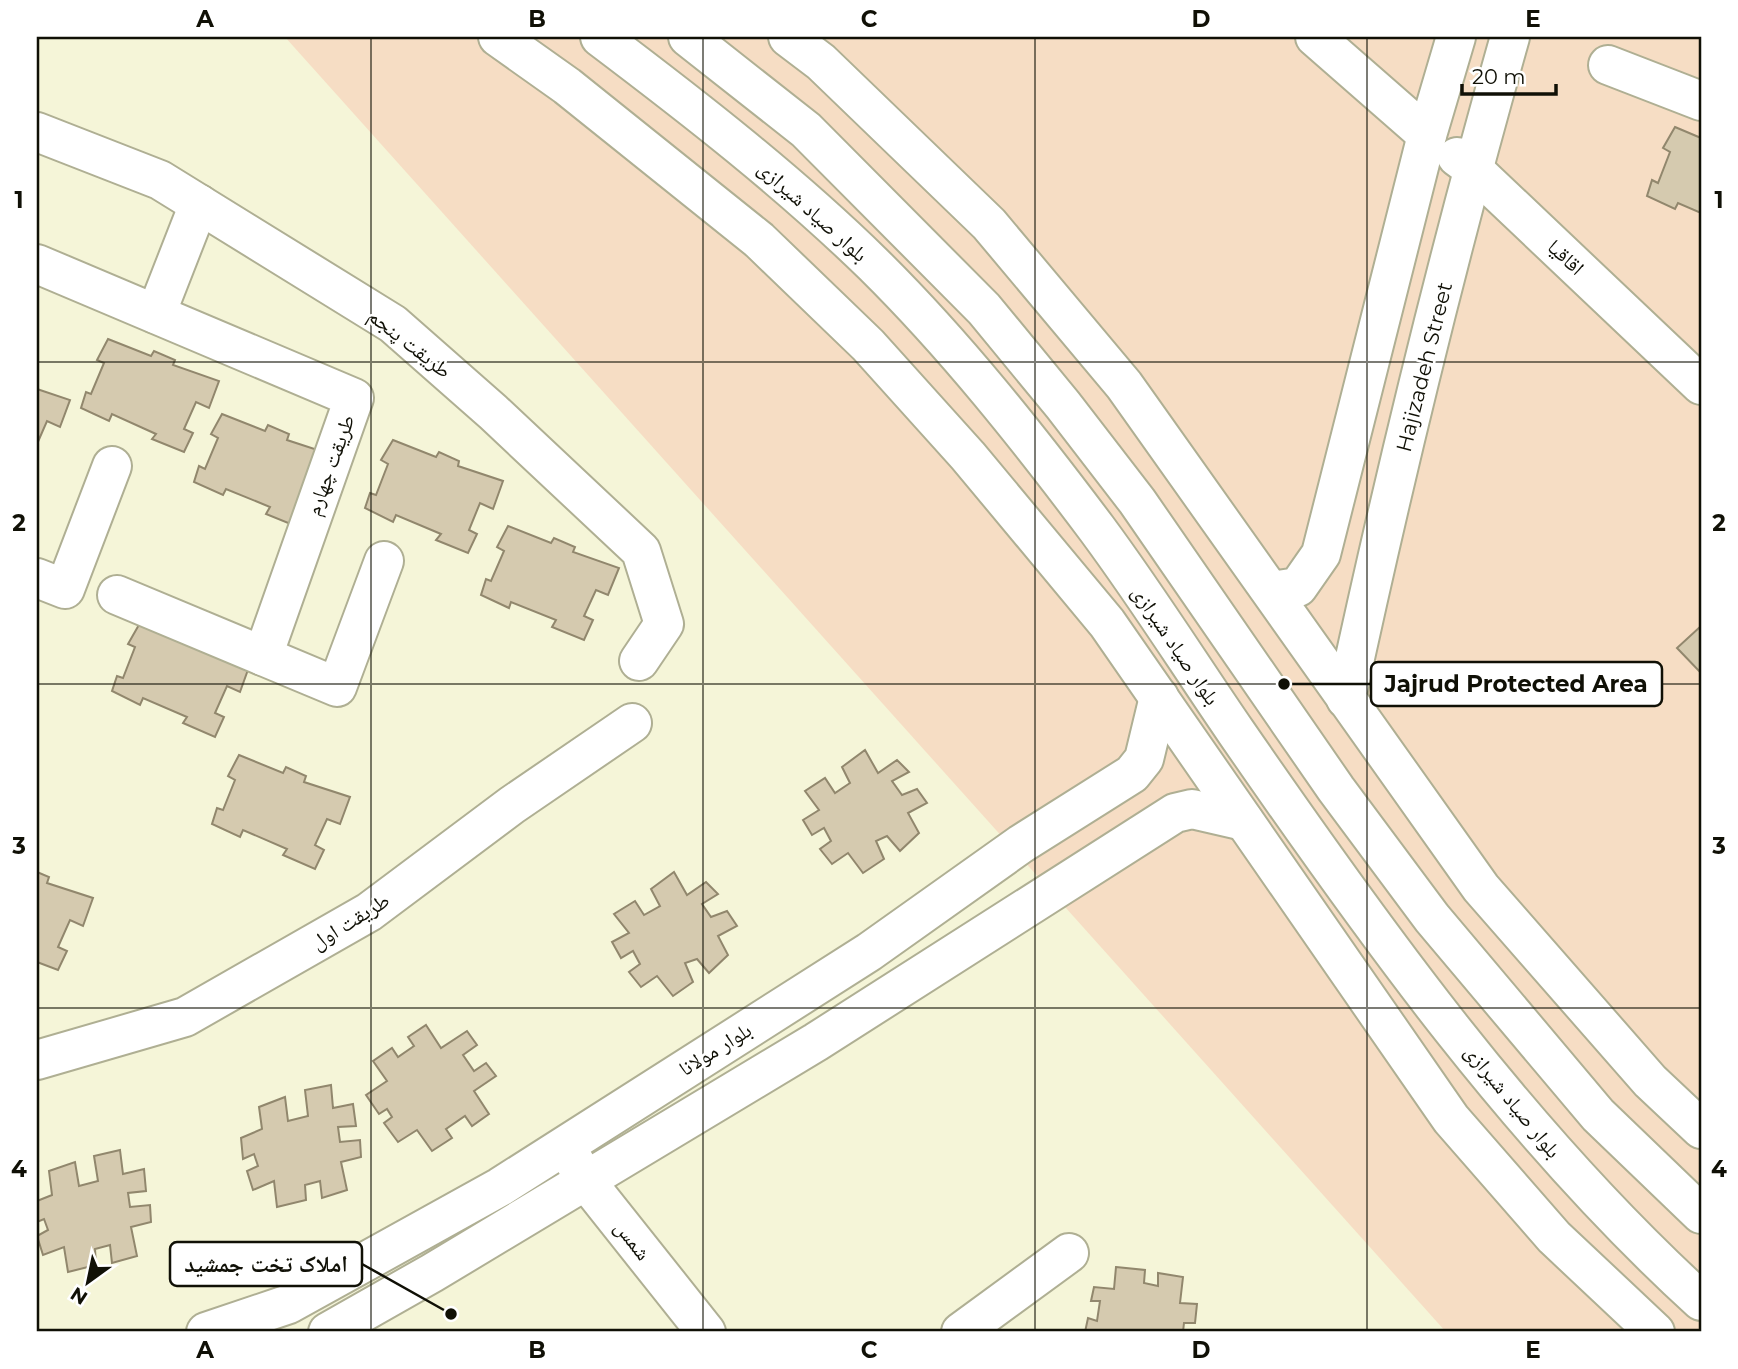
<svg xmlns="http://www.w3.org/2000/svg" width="1738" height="1369" viewBox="0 0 1738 1369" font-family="Montserrat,'Noto Naskh Arabic',sans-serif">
  <rect width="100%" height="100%" fill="#f5f5d8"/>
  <path fill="#f6ddc4" d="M 285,37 L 1701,37 L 1701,1332 L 1446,1332 Z"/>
  <g fill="#d5caaf" stroke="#91876d" stroke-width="2">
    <path d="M 1675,127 L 1701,138 L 1701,213 L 1678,203 L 1675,209 L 1647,196 L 1652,180 L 1658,183 L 1670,152 L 1663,148 Z"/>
    <path d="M 108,339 L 151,356 L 154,351 L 175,360 L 173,365 L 219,381 L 209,408 L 196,402 L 184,429 L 193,433 L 184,452 L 152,439 L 156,434 L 112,414 L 109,421 L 81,408 L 86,392 L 91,394 L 104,363 L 97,360 Z"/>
    <path d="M 37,389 L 70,400 L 60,427 L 47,421 L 37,444 Z"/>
    <path d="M 222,414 L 265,431 L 268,425 L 289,434 L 287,440 L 333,455 L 298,527 L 266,514 L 270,507 L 226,489 L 223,495 L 194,482 L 199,466 L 205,469 L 218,438 L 211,434 Z"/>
    <path d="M 393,440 L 436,457 L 439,452 L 459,461 L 458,466 L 503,481 L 493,509 L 480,503 L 469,530 L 477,534 L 468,553 L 436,540 L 441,534 L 396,515 L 393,522 L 365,508 L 370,493 L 376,495 L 388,464 L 381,460 Z"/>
    <path d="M 508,526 L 551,543 L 554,538 L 575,547 L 573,552 L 619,568 L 608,595 L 596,590 L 584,616 L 593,620 L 584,640 L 552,627 L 556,620 L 511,602 L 509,608 L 481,595 L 486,579 L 491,581 L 504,551 L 497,547 Z"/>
    <path d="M 140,623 L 250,664 L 240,692 L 227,686 L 215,713 L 224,717 L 215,737 L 183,723 L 187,717 L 143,698 L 140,705 L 112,691 L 117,676 L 123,678 L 135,647 L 128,644 Z"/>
    <path d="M 1701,626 L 1701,673 L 1677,648 Z"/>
    <path d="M 865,750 L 878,773 L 897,760 L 909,772 L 892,781 L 902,795 L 917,789 L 927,803 L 908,813 L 919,833 L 900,851 L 887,836 L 876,841 L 884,859 L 863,873 L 848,853 L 832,864 L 820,849 L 831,841 L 824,828 L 812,835 L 803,820 L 819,810 L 805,791 L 825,778 L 835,793 L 850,783 L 842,767 Z"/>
    <path d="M 239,755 L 283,773 L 286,767 L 306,776 L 304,782 L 350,797 L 340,824 L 327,819 L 315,845 L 324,850 L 315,869 L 283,855 L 287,849 L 243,830 L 240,837 L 212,824 L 217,808 L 223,810 L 235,780 L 228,776 Z"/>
    <path d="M 37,872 L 49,877 L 47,883 L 93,898 L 83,926 L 70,920 L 58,947 L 67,951 L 58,970 L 37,962 Z"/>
    <path d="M 674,872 L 687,895 L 706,882 L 718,894 L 702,904 L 711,917 L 727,911 L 737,926 L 718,936 L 728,955 L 709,973 L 697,959 L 685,963 L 693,982 L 673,996 L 657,976 L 641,987 L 629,972 L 640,964 L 633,951 L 621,958 L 612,942 L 629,933 L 614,914 L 635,901 L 644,915 L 660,906 L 651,889 Z"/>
    <path d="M 426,1025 L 441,1048 L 467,1031 L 477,1045 L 463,1055 L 474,1071 L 486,1063 L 496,1076 L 474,1091 L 489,1114 L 472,1126 L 465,1116 L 446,1129 L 452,1138 L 432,1151 L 417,1130 L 398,1142 L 384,1123 L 392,1117 L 387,1109 L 379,1114 L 366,1095 L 387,1081 L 373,1061 L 392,1048 L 398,1057 L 414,1046 L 408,1037 Z"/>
    <path d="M 331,1085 L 333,1108 L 353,1104 L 356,1126 L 338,1127 L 340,1142 L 360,1140 L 361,1157 L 341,1162 L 347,1190 L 322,1198 L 320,1181 L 305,1185 L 306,1200 L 277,1207 L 274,1181 L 253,1190 L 247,1171 L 258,1166 L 254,1154 L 243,1159 L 241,1138 L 262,1129 L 259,1107 L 285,1097 L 288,1121 L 308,1116 L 305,1090 Z"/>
    <path d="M 120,1150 L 123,1174 L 144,1169 L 146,1191 L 128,1193 L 130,1207 L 150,1205 L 151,1222 L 131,1227 L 137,1256 L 112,1263 L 110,1245 L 95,1249 L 96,1265 L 68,1272 L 64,1247 L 43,1255 L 37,1236 L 48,1230 L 44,1219 L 37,1222 L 37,1201 L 52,1195 L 49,1171 L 75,1162 L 79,1186 L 98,1181 L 94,1156 Z"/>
    <path d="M 1116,1267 L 1145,1270 L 1144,1283 L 1158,1286 L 1158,1273 L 1183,1277 L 1180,1303 L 1197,1304 L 1195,1323 L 1184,1323 L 1183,1332 L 1085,1332 L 1088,1318 L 1097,1321 L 1100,1301 L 1091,1301 L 1094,1287 L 1114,1289 Z"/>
  </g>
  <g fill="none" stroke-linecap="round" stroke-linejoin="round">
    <defs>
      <g id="street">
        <path d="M 1315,37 L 1427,135"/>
        <path d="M 1608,65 L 1701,101"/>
        <path d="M 37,132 L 160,180 L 393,324 L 493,412 L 641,551 L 664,624 L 639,661"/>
        <path d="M 37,264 L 354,398 L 263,656"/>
        <path d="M 156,314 L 199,204"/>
        <path d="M 37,578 L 65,589 L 112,466"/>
        <path d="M 117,595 L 337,687 L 384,561"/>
        <path d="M 37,1060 L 185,1017 L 369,912 L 512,805 L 632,723"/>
        <path d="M 573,1159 L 586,1181 L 706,1332"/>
        <path d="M 206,1332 L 289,1304 L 500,1187 L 869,952 L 1021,844 L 1132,774 L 1144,759 L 1159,697"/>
        <path d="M 328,1332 L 432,1273 L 816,1042 L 1175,813 L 1192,809 L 1244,821"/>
        <path d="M 961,1332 L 1069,1253"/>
      </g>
      <g id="secondary">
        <path d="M 1457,157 L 1472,168 L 1701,385"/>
        <path d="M 1272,591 L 1298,587 L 1321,554 L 1427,135 L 1456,37"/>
        <path d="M 1346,699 C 1394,477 1448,255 1510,37"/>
      </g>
      <g id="primary">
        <path d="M 498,37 L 567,86 L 759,240 L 868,345 L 968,456 L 1107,623 L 1451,1119 L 1554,1237 L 1655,1332"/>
        <path d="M 600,37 C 694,108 788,181 873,264 C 955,345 1028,437 1097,529 C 1146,595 1190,665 1236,732 C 1374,932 1521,1137 1701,1301"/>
        <path d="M 688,37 L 806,130 L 984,309 L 1063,405 L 1137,501 L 1336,789 L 1432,918 L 1598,1115 L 1701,1214"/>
        <path d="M 788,37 L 821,62 L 989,224 L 1124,385 L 1481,888 L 1650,1081 L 1701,1129"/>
      </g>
    </defs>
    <use href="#street" stroke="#afaf93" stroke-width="42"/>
    <use href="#secondary" stroke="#afaf93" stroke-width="42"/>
    <use href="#primary" stroke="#afaf93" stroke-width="42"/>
    <use href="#street" stroke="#fff" stroke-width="38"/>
    <use href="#secondary" stroke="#fff" stroke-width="38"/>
    <use href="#primary" stroke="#fff" stroke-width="38"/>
  </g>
  <path fill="none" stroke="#101006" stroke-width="2" stroke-opacity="0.55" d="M 371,37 L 371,1332M 703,37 L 703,1332M 1035,37 L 1035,1332M 1367,37 L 1367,1332M 37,362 L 1701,362M 37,684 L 1701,684M 37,1008 L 1701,1008"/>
  <g text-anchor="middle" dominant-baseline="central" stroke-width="5" stroke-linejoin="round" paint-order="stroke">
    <g font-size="21" fill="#101006" stroke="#fff">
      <text transform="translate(813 211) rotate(42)">بلوار صیاد شیرازی</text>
      <text transform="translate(1566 257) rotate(43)">اقاقیا</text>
      <text transform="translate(410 343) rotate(38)">طریقت پنجم</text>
      <text transform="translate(1424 367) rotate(-76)">Hajizadeh Street</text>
      <text transform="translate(330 465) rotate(-70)">طریقت چهارم</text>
      <text transform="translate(1176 645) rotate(56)">بلوار صیاد شیرازی</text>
      <text transform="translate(350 921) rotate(-32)">طریقت اول</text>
      <text transform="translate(715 1049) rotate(-32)">بلوار مولانا</text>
      <text transform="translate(1513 1101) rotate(51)">بلوار صیاد شیرازی</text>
      <text transform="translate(633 1240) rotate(52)">شمس</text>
    </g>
  </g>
  <path fill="none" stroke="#101006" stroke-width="2.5" d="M1284 684L1371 684M451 1314L362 1264"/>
  <g fill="#101006" stroke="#fff" stroke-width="2.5">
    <circle cx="1284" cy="684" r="7"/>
    <circle cx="451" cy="1314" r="7"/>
  </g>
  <g fill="#fff" stroke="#101006" stroke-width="2.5">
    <rect x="1371" y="662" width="291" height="44" rx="7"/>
    <rect x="170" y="1242" width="192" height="44" rx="7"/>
  </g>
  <g font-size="23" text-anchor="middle" font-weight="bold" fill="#101006">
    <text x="1516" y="692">Jajrud Protected Area</text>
    <text x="266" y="1272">املاک تخت جمشید</text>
  </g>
  <rect width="1738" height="1369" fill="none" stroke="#ffffff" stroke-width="77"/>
  <g transform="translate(88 1282) rotate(213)" stroke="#ffffff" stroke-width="5" paint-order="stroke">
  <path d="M0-5L12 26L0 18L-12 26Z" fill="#101006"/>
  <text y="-10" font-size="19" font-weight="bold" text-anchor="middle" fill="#101006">N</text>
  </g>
  <path d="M1462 84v10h94v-10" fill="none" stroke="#101006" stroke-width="3.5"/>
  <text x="1472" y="84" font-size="21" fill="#101006" stroke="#ffffff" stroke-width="5" paint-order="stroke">20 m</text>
  <rect x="38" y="38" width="1662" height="1292" fill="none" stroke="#101006" stroke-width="2.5"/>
  <g font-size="23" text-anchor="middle" font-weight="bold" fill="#101006">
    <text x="205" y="27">A</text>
    <text x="537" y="27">B</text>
    <text x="869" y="27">C</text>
    <text x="1201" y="27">D</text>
    <text x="1533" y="27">E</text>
    <text x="19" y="208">1</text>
    <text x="1719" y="208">1</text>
    <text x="19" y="531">2</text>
    <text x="1719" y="531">2</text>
    <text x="19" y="854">3</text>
    <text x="1719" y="854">3</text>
    <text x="19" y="1177">4</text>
    <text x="1719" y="1177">4</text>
    <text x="205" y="1358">A</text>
    <text x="537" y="1358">B</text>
    <text x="869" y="1358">C</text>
    <text x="1201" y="1358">D</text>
    <text x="1533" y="1358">E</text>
  </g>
</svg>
